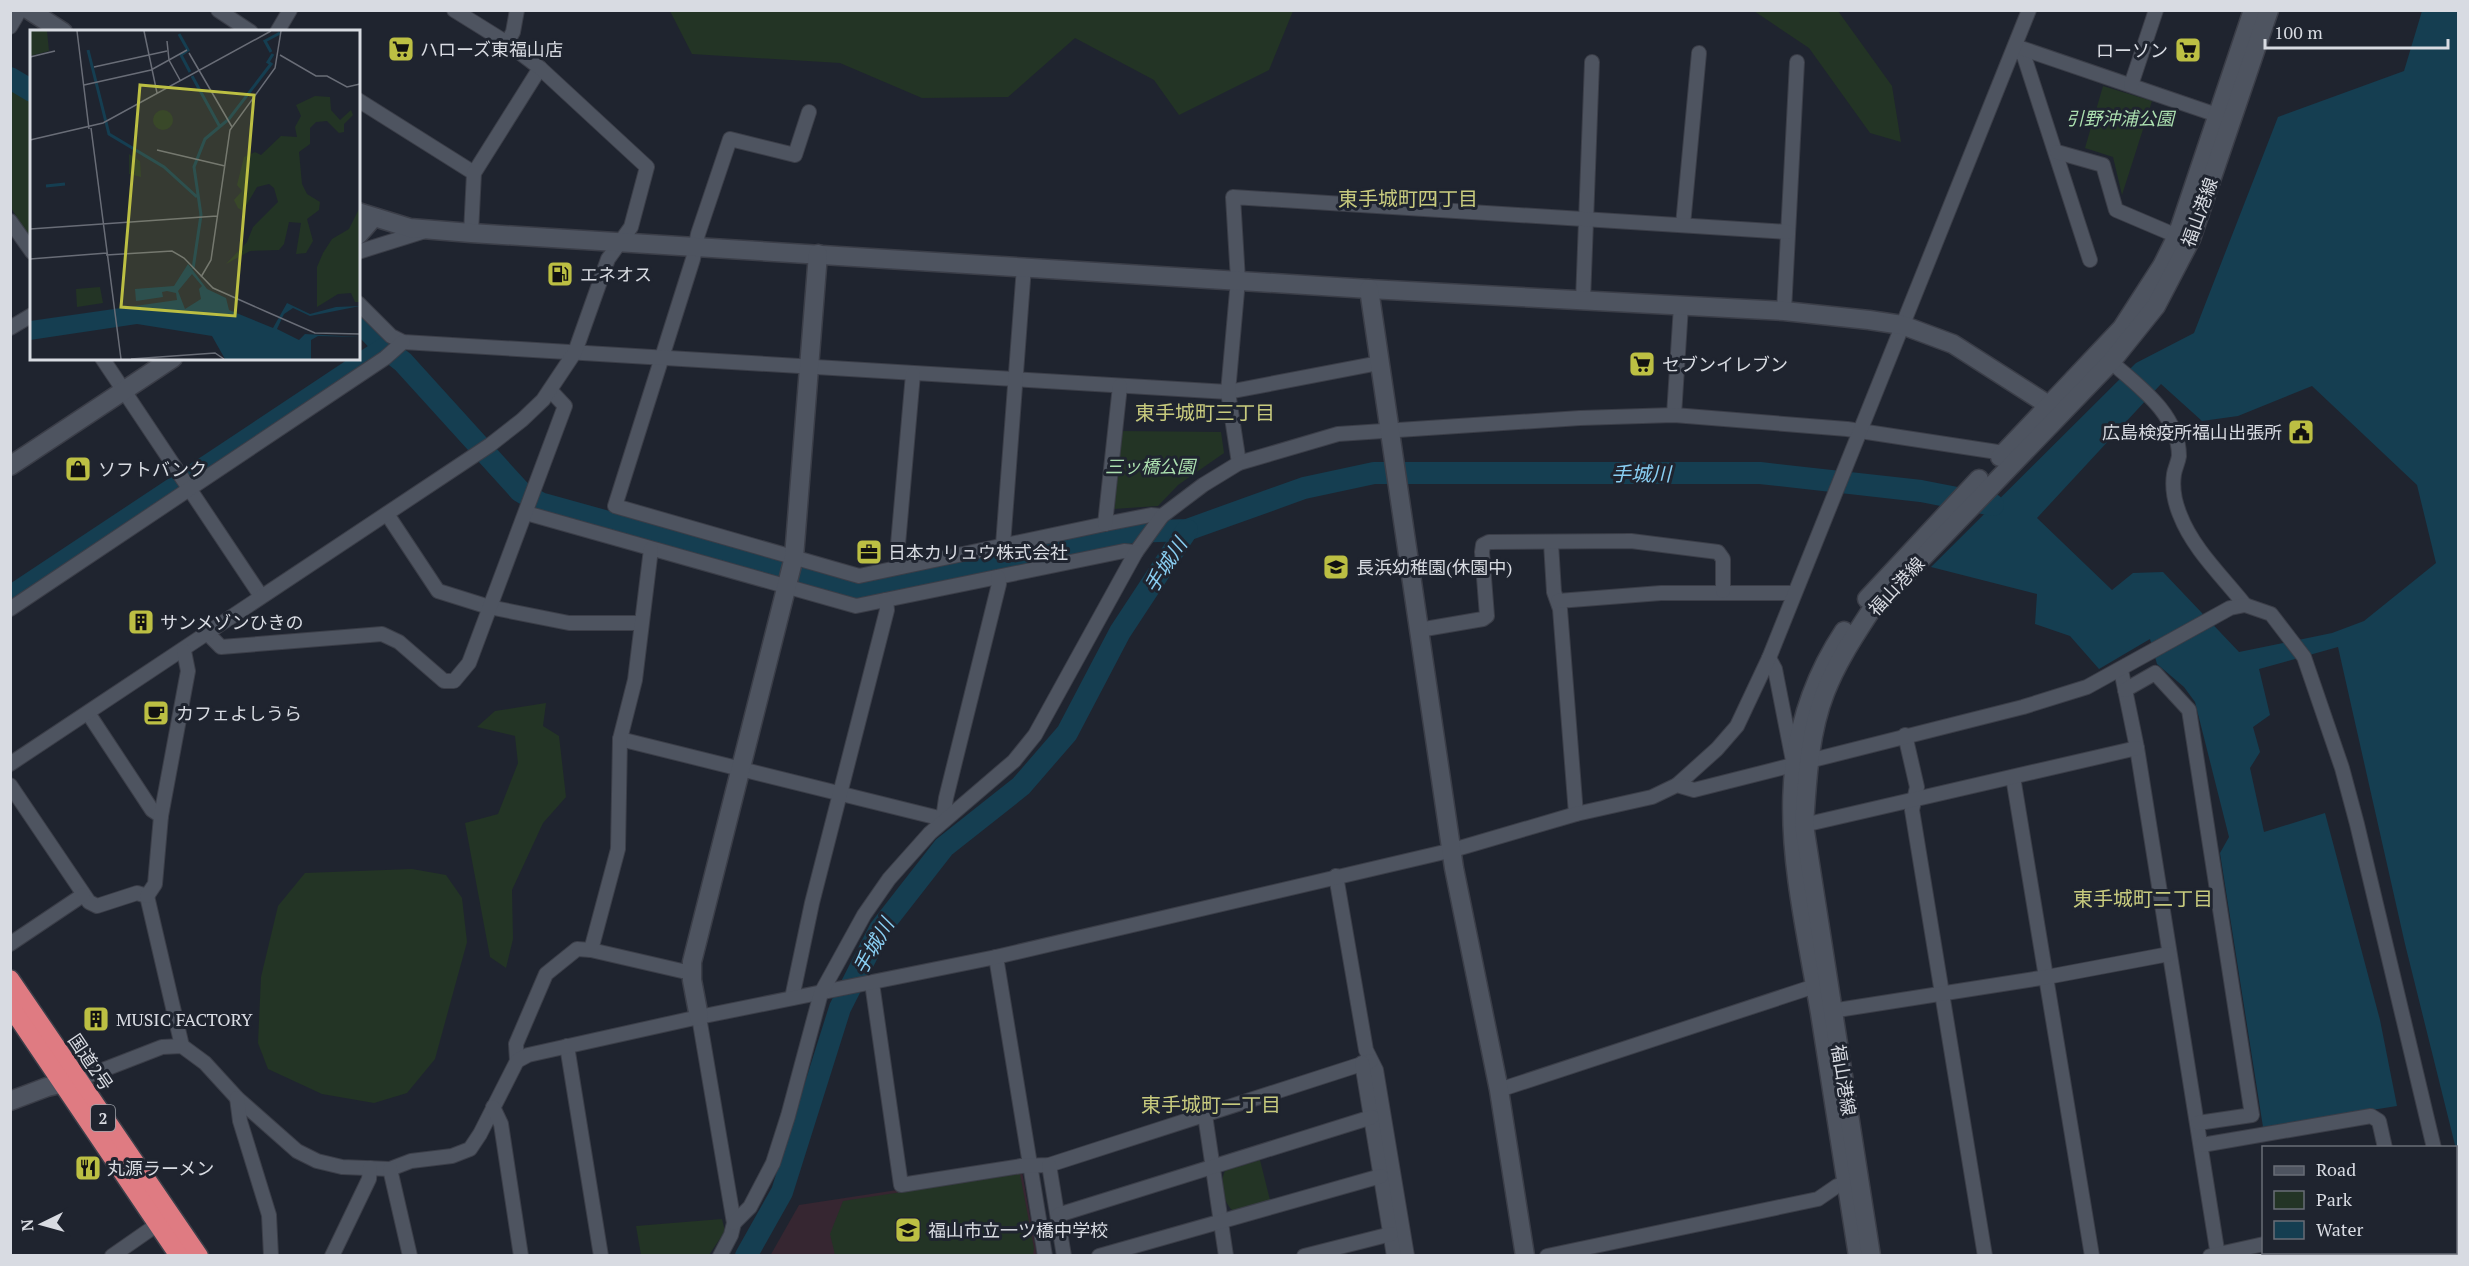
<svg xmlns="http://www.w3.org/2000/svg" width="2469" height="1266" viewBox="0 0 2469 1266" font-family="'PT Serif','Noto Sans JP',serif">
  <rect width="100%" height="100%" fill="#1f242f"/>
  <path fill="#362631" d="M 1022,1171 L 1037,1255 L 770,1256 L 799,1205 Z"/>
  <g fill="#233425">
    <path d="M 670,11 L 1293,11 L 1269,70 L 1179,115 L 1154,80 L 1075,38 L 1008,97 L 922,98 L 840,63 L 692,54 Z"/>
    <path d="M 1754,11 L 1838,11 L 1892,86 L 1901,142 L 1870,133 L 1809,48 Z"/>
    <path d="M 10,84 L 31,97 L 31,239 L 11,208 Z"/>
    <path d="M 2103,86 L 2152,101 L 2122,195 L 2113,157 L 2085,148 Z"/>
    <path d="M 1118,431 L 1221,432 L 1224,453 L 1178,485 L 1158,506 L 1113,509 Z"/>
    <path d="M 546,703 L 543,726 L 559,736 L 566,797 L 543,823 L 512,890 L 513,939 L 506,968 L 490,957 L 465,823 L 498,814 L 518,763 L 515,736 L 477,727 L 495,711 Z"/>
    <path d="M 412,869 L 446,875 L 462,898 L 467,942 L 435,1059 L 407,1093 L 374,1103 L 322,1094 L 268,1069 L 258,1043 L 261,977 L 278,906 L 305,873 Z"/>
    <path d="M 1260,1160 L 1270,1200 L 1233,1211 C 1223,1202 1219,1183 1225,1171 Z"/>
    <path d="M 1020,1174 L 1034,1248 L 1033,1255 L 835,1255 L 830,1234 L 843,1201 Z"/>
    <path d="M 722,1219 L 725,1231 L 709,1255 L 641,1255 L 636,1226 Z"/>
    <path d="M 2275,1252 L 2394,1252 L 2395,1255 L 2260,1255 Z"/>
  </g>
  <path fill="#153e51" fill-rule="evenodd" d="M 2422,11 L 2458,11 L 2458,1157 L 2405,944 L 2338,647 L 2259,669 L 2270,715 L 2253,727 L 2260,752 L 2250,768 L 2264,832 L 2325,813 L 2380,1020 L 2397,1106 L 2263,1127 L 2220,853 L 2229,837 L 2195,702 L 2184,687 L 2157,664 L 2150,639 L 2099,669 L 2070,636 L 2035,624 L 2037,594 L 1931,567 L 2136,363 L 2194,333 L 2278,117 L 2404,71 ZM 2161,384 L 2202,421 L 2238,416 L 2312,386 L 2417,485 L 2436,563 L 2364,621 L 2332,633 L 2239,652 L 2163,572 L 2133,573 L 2112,590 L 2037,518 Z"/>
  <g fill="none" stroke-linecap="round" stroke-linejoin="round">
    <g stroke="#153e51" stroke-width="22">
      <path d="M 10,78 L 32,91"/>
      <path d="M 358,320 L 385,348 L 403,362 L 520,491 L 540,503 L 859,592 L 1132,532 L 1187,530 L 1304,488 L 1374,473 L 1760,473 L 1921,491 L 1993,505"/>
      <path d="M 10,597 L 385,348"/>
      <path d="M 746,1256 L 782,1192 L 840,1008 L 880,929 L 944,847 L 1021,786 L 1067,733 L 1120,632 L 1187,530"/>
    </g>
    <defs>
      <g id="street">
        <path d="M 218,10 L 251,32"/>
        <path d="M 10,27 L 20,10"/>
        <path d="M 277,32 L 290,10"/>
        <path d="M 507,43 L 513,32 L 517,10"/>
        <path d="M 2015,46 L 2024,56 L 2090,260"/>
        <path d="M 2018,47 L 2217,115"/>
        <path d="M 2131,85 L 2156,10"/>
        <path d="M 358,100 L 474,173"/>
        <path d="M 809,112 L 795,155 L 730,139 L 698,234 L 693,259 L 615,506 L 859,576 L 1105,524 L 1151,515 L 1162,516"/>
        <path d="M 2057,152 L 2103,165 L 2116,210 L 2177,236"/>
        <path d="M 10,221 L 32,252"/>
        <path d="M 1683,225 L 1699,53"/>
        <path d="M 471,233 L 474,173 L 540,68"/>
        <path d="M 358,252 L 428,230"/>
        <path d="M 1583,301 L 1592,62"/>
        <path d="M 358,303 L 391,336 L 403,342 L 1228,392 L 1379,363"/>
        <path d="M 1784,311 L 1797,62"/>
        <path d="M 10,328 L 32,315"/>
        <path d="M 102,358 L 261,596"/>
        <path d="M 2111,362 C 2140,387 2179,415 2179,456 C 2178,463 2175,468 2174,474 C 2172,487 2175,503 2180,515 C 2193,549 2223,577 2245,605"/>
        <path d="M 1674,415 L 1681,306"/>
        <path d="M 1239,463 L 1228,392 L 1238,280 L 1233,197 L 1788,232"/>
        <path d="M 526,513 L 856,606 L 1124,551 L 1136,552 L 1162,516 L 1203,485 L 1239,463 L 1338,434 L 1580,418 L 1674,415 L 1847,429 L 2004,453"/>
        <path d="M 387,514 L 438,591 L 489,607 L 569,623 L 641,623"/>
        <path d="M 1105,524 L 1120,386"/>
        <path d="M 1551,543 L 1554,592 L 1560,609 L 1576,814"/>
        <path d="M 1003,545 L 1024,267"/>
        <path d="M 896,567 L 913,374"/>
        <path d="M 1558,601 L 1661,593 L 1794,593"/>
        <path d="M 10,609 L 385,358 L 403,342"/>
        <path d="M 1419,630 L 1483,619 L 1487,616 L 1482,552 L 1483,545 L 1489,542 L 1631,541 L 1718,552 L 1723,559 L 1723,591"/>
        <path d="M 208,634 L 221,647 L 382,634 L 399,642 L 444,681 L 454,681 L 469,663 L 565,406 L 550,390"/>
        <path d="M 1769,658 L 1775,669 L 1793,761"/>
        <path d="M 2121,670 L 2137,748 L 2218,1256"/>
        <path d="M 2125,690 L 2155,673 L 2189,710 L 2252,1115 L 2198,1123"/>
        <path d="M 88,713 L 152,810 L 161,816"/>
        <path d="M 1905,735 L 1917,787 L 1912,810 L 1985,1256"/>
        <path d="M 620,739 L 943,819 L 946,798 L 999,584 L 998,577"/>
        <path d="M 10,764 L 490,445 L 522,420 L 543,400 L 575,352 L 608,259 L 631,227 L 647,167 L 540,68 L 507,43 L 454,10"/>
        <path d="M 2013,777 L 2092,1256"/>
        <path d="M 10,785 L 89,902 L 97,906 L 137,893 L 147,896 L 182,1046"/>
        <path d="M 1677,785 L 1717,749 L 1737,726 L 1769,658 L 2029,10"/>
        <path d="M 1795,827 L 2137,748"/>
        <path d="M 1336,876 L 1366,1050 L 1376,1070 L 1407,1256"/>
        <path d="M 147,896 L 155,884 L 161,816 L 188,671 L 184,651"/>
        <path d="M 10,944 L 83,895"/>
        <path d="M 591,950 L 682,971 L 691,971"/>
        <path d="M 996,957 L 1045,1256"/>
        <path d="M 872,983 L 901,1185 L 1021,1166 L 1049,1165 L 1371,1061"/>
        <path d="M 792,998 L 812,903 L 887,610 L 886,600"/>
        <path d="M 1825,1012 L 2047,977 L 2169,954"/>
        <path d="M 699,1017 L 734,1223 L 731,1235 L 720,1256"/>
        <path d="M 567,1046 L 601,1256"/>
        <path d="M 517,1061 L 516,1044 L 546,974 L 577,949 L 591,950 L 618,849 L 620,739 L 635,680 L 651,549"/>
        <path d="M 1362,1063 L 1394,1256"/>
        <path d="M 77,1080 L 162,1047 L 182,1046 L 205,1063 L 237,1098 L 297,1151 L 317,1161 L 342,1167 L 390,1169 L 411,1161 L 452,1156 L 470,1149 L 480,1134 L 517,1061 L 528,1055 L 699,1017 L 996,957 L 1453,850 L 1576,814 L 1652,797 L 1677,785 L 1694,790 L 2023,707 L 2087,687 L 2230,608 L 2245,605 L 2271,614 L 2304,657 L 2342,768 L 2357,824 L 2434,1148"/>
        <path d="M 1499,1090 L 1815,986"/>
        <path d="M 237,1098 L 240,1121 L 269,1215 L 271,1256"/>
        <path d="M 493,1107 L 501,1124 L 521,1256"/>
        <path d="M 1205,1115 L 1226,1256"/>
        <path d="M 2202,1145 L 2371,1116 L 2379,1121 L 2385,1148"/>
        <path d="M 1049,1165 L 1064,1256"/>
        <path d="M 390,1169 L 410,1256"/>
        <path d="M 1058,1215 L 1372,1117"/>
        <path d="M 734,1223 L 750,1207 L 773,1163 L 788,1116 L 821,993 L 864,915 L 889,879 L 930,833 L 1014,761 L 1035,735 L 1136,552"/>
        <path d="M 2456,1240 L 2458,1252"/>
        <path d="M 2408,1252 L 2409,1256"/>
        <path d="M 112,1256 L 158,1224"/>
        <path d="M 332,1256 L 369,1179 L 370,1168"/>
        <path d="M 1099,1256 L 1381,1176"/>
        <path d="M 1304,1256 L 1391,1234"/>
        <path d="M 1547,1256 L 1818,1199 L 1837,1186 L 1847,1185"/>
        <path d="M 2210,1256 L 2264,1244"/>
      </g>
      <g id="secondary">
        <path d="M 29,10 L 63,32"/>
        <path d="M 358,212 L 410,228 L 471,233 L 1369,289 L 1784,311 L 1869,320 L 1902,325 L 1953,344 L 2061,413"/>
        <path d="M 358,235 L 373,218"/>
        <path d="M 1369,289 L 1454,868 L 1499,1090 L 1525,1256"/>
        <path d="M 2000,457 L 2122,328 L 2162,266 L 2177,236 L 2253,10"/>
        <path d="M 10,466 L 173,358"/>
        <path d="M 1867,599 L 1979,479"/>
        <path d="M 1844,631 C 1761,756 1797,878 1820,1013 C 1833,1094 1845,1175 1858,1256"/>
        <path d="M 699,1017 L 692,980 L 692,962 L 794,557 L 818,254"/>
        <path d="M 10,1101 L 47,1087 L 77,1080"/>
        <path d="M 1871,1256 L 1804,825 C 1807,781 1809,734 1825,693 C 1836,664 1853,638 1870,612 L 2111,362 L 2156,306 L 2191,239 L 2269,10"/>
      </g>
      <g id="highway">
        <path d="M 10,979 L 199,1256"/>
        <path d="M 10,1006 L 179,1256"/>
      </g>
    </defs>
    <use href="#street" stroke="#3b3e48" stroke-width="16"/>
    <use href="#secondary" stroke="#3b3e48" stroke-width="21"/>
    <use href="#highway" stroke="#3b3e48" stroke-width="21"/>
    <use href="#street" stroke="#4e5460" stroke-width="14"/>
    <use href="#secondary" stroke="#4e5460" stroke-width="18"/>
    <use href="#highway" stroke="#df7b82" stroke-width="18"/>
  </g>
  <defs>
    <symbol id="supermarket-square" viewBox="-11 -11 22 22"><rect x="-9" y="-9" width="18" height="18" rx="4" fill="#bcbf43" stroke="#1f242f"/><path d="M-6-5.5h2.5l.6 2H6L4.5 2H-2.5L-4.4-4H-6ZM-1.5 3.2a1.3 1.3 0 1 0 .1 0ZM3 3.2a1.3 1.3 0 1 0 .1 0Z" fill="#111"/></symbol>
    <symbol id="fuel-square" viewBox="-11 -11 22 22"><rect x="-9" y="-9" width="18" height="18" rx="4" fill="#bcbf43" stroke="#1f242f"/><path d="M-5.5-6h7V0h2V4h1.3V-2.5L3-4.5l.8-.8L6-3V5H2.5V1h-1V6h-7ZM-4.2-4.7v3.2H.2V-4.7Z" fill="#111"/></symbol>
    <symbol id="civic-square" viewBox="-11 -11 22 22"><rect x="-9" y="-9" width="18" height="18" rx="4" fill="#bcbf43" stroke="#1f242f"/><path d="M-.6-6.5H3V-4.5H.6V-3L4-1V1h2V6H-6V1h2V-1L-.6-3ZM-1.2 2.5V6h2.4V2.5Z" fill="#111"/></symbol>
    <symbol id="shop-square" viewBox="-11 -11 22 22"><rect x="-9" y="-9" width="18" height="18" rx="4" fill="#bcbf43" stroke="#1f242f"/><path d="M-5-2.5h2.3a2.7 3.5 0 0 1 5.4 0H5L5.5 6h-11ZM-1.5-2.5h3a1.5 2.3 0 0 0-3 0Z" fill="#111"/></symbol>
    <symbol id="office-square" viewBox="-11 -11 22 22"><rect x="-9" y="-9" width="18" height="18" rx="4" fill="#bcbf43" stroke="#1f242f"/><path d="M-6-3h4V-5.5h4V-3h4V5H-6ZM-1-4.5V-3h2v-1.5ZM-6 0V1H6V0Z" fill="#111"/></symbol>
    <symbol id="school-square" viewBox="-11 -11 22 22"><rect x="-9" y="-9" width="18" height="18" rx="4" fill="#bcbf43" stroke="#1f242f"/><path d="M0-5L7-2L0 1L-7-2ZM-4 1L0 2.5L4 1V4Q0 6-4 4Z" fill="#111"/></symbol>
    <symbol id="building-square" viewBox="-11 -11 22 22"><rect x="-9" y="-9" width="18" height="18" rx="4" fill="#bcbf43" stroke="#1f242f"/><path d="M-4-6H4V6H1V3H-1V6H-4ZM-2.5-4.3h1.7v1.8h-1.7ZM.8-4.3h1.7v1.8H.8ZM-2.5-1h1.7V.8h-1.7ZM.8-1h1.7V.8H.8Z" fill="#111"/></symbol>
    <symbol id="cafe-square" viewBox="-11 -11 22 22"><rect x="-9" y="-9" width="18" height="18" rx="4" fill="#bcbf43" stroke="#1f242f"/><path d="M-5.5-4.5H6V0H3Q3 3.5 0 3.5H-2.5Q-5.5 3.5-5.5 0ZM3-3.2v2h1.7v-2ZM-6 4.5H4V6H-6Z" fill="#111"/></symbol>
    <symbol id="restaurant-square" viewBox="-11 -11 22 22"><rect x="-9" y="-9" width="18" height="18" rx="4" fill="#bcbf43" stroke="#1f242f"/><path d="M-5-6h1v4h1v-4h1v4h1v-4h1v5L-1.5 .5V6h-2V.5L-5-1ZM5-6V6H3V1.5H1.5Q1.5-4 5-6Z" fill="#111"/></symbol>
  </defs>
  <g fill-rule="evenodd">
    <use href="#supermarket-square" x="386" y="34" width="30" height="30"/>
    <use href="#supermarket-square" x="2173" y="35" width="30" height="30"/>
    <use href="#fuel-square" x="545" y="259" width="30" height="30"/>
    <use href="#supermarket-square" x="1627" y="349" width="30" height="30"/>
    <use href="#civic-square" x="2286" y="417" width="30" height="30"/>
    <use href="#shop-square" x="63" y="454" width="30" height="30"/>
    <use href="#office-square" x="854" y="537" width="30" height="30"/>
    <use href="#school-square" x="1321" y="552" width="30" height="30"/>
    <use href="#building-square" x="126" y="607" width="30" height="30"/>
    <use href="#cafe-square" x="141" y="698" width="30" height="30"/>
    <use href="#building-square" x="81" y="1004" width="30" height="30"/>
    <use href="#restaurant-square" x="73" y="1153" width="30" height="30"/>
    <use href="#school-square" x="893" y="1215" width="30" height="30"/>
  </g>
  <g text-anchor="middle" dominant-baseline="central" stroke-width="6" stroke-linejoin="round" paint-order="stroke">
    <rect fill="#1f242f" stroke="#a0a4ac" stroke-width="1.5" x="91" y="1105" width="24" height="26" rx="4.5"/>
    <g font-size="16" font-weight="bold" fill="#d8dbe2">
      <text x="103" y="1118">2</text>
    </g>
    <g font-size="18" fill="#d8dbe2" stroke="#1f242f" text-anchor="start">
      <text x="420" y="49">ハローズ東福山店</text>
      <text x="2168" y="50" text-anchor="end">ローソン</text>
      <text x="580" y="274">エネオス</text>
      <text x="1662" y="364">セブンイレブン</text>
      <text x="2282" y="432" text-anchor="end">広島検疫所福山出張所</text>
      <text x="98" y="469">ソフトバンク</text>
      <text x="888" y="552">日本カリュウ株式会社</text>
      <text x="1356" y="567">長浜幼稚園(休園中)</text>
      <text x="160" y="622">サンメゾンひきの</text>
      <text x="176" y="713">カフェよしうら</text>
      <text x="116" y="1019">MUSIC FACTORY</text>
      <text x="107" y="1168">丸源ラーメン</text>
      <text x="928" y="1230">福山市立一ツ橋中学校</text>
    </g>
    <g font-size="18" font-style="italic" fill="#abdfaf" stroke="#1f242f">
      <text x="2120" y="118">引野沖浦公園</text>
      <text x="1150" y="466">三ッ橋公園</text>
    </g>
    <g font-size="18" fill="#d8dbe2" stroke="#1f242f">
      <text transform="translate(2199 212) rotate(-70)">福山港線</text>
      <text transform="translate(1896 586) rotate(-47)">福山港線</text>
      <text transform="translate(91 1062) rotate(56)">国道2号</text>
      <text transform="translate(1844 1080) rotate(81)">福山港線</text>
    </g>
    <g font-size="20" fill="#c8cb7e" stroke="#1f242f">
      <text x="1408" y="198">東手城町四丁目</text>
      <text x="1205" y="412">東手城町三丁目</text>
      <text x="2143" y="898">東手城町二丁目</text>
      <text x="1211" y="1104">東手城町一丁目</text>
    </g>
    <g font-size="20" font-style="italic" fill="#89cef2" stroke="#1f242f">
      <text x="1641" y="473">手城川</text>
      <text transform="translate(1165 565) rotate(-57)">手城川</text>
      <text transform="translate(873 946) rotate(-60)">手城川</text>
    </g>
  </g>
  <g transform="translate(30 30)">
    <rect width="330" height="330" fill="#1f242f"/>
    <path d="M 0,1 L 17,1 L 19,21 L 0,26 ZM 285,66 L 300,67 L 301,80 L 310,90 L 321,80 L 323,85 L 314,94 L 314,102 L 309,103 L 297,91 L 286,92 L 280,98 L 280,114 L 269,122 L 272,154 L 277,164 L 290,172 L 289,180 L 277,189 L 283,211 L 276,223 L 266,224 L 271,193 L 259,192 L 254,214 L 249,220 L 220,221 L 196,234 L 217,212 L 223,197 L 248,172 L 244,158 L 239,154 L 227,157 L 213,181 L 208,178 L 204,170 L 212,161 L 207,155 L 214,127 L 225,122 L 231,125 L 251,106 L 267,107 L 265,97 L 271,86 L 266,75 ZM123 90a10 10 0 1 1 20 0a10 10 0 1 1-20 0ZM 99,124 L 110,131 L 111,147 L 99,144 ZM 330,177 L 330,272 L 325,272 L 321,263 L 308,264 L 287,277 L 287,237 L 293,223 L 302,209 L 319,199 ZM 70,257 L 73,273 L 47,277 L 46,259 Z" fill="#233425"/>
    <path d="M 158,234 L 177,259 L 196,268 L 199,280 L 243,298 L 257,273 L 280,284 L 306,277 L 330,276 L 280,286 L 263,278 L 254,284 L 247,299 L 269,310 L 275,304 L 330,307 L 288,306 L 281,310 L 281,329 L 195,329 L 182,306 L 107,294 L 0,310 L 0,291 L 147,270 L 146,263 L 137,261 L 132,262 L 133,267 L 106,271 L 105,259 L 144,256 ZM 162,244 L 172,256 L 169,259 L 171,269 L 155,279 L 148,261 Z" fill="#153e51" fill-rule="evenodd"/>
    <path fill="none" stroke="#153e51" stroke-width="3" d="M 149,4 L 158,20 L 151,25 L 160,42M 58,20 L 79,104 L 134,137 L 167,167M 241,22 L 235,11 L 250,3M 162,46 L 190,97M 16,156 L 35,154M 163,239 L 171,185 L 164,137 L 175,109 L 199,89 L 241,34 L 238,32 L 243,24"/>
    <path fill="none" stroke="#696d77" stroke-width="1.5" d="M 47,1 L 59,99M 114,1 L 127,63M 137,11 L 139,30 L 150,50M 159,23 L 202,97M 250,25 L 286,46 L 297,46 L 317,57 L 330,54M 0,27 L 25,21M 64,37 L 137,21M 54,55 L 121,40 L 157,20M 61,98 L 91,329M 0,110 L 73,93 L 241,1M 127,120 L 195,136M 0,199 L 187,186M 76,225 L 142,221 L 154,228 L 183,258 L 237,282 L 285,303 L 330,304M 0,229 L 77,223M 171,247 L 181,230 L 200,100 L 245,38 L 251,1M 101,329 L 185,323 L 194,329"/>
    <path fill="#bcbf43" fill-opacity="0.15" stroke="#bcbf43" stroke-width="3" d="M 110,55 L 224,65 L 205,286 L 91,277 Z"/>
    <rect width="330" height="330" fill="none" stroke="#d8dbe2" stroke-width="3"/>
  </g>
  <rect width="2469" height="1266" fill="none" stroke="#d8dbe2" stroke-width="24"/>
  <rect x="2262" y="1146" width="195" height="108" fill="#1f242f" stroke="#696d77" stroke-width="1.5"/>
  <rect x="2274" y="1166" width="30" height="9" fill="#4e5460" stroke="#696d77" stroke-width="1.5"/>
  <text x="2316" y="1176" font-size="18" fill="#d8dbe2">Road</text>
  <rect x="2274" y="1191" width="30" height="18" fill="#233425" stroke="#696d77" stroke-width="1.5"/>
  <text x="2316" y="1206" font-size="18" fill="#d8dbe2">Park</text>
  <rect x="2274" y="1221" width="30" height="18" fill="#153e51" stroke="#696d77" stroke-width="1.5"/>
  <text x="2316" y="1236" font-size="18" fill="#d8dbe2">Water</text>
  <g transform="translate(42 1224) rotate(265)" stroke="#1f242f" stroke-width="4.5" paint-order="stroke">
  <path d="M0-4.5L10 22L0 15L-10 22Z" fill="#d8dbe2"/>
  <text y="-9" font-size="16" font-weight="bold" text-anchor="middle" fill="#d8dbe2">N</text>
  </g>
  <path d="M2265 39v9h183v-9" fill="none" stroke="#d8dbe2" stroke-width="3"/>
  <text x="2274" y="39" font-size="18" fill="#d8dbe2" stroke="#1f242f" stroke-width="4.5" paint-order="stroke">100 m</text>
</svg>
